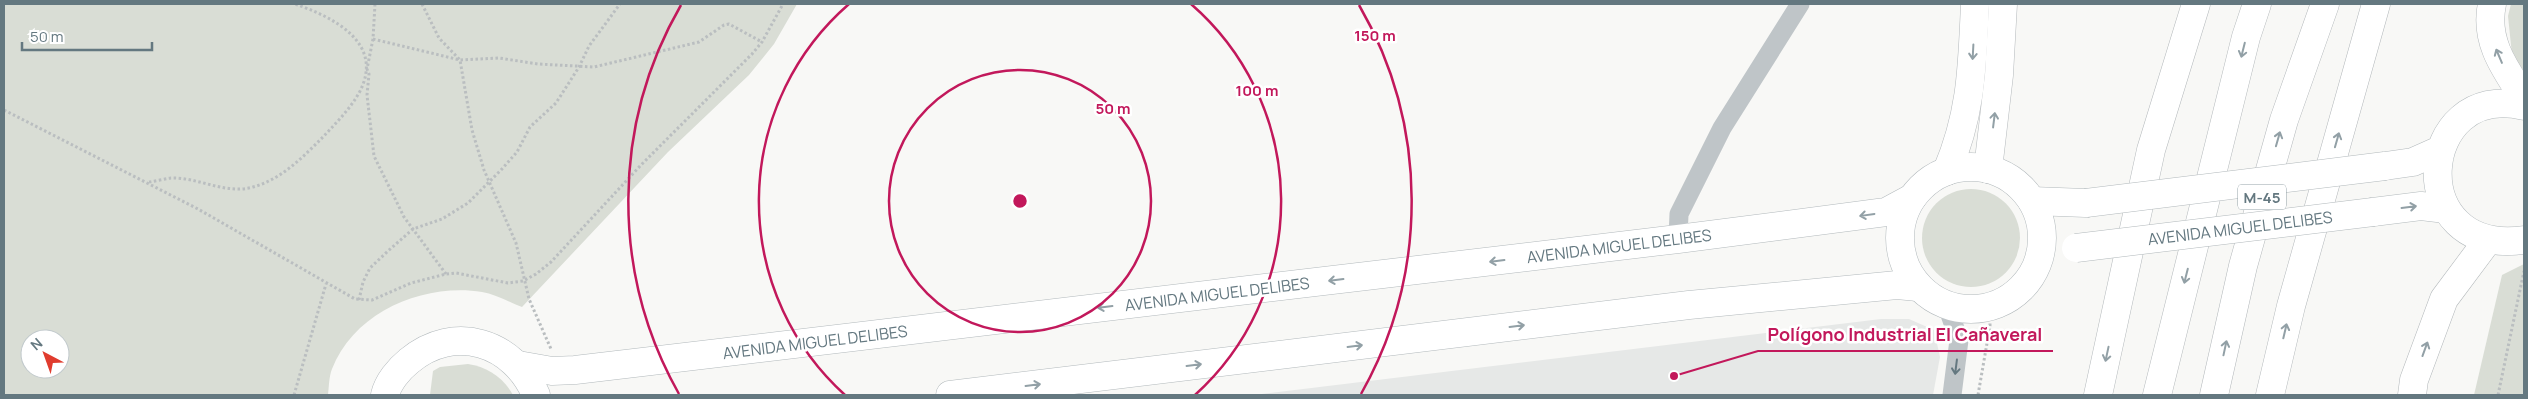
<svg xmlns="http://www.w3.org/2000/svg" width="2528" height="399" viewBox="0 0 2528 399" font-family="Manrope,sans-serif">
  <rect width="100%" height="100%" fill="#f8f8f6"/>
  <path fill="#e6e8e7" d="M 1881,319 L 1909,319 L 1934,330 L 1940,357 L 1933,395 L 1253,395 Z"/>
  <g fill="#d9ddd5" fill-rule="evenodd">
    <path d="M 4,4 L 797,4 L 774,44 L 749,75 L 668,152 L 522,307 C 509,302 495,294 482,292 C 424,283 355,311 332,369 C 329,376 329,387 328,395 L 4,395 ZM 30,339 L 60,339 L 60,369 L 30,369 Z"/>
    <path d="M 2511,4 L 2524,4 L 2524,71 L 2512,55 L 2508,16 Z"/>
    <circle cx="1971" cy="238" r="49"/>
    <path d="M 2524,264 L 2524,395 L 2474,395 L 2502,275 Z"/>
    <path d="M 468,364 C 487,367 503,377 513,395 L 430,395 L 433,371 L 440,367 Z"/>
  </g>
  <g fill="none" stroke-linecap="round" stroke-linejoin="round">
    <defs>
      <g id="secondary">
        <path d="M 2524,106 C 2416,80 2402,257 2524,240"/>
        <path d="M 2385,166 L 2413,162 L 2440,150"/>
        <circle cx="1971" cy="238" r="71"/>
        <path d="M 2032,201 L 2086,203"/>
        <path d="M 2373,212 L 2421,206 L 2446,209"/>
        <path d="M 518,365 L 552,371 L 575,370 L 1678,239 L 1886,212 L 1912,198"/>
        <path d="M 385,395 C 388,382 399,369 409,361 C 454,323 514,342 536,395"/>
        <path d="M 950,395 L 1689,305 L 1897,285 L 1918,287"/>
      </g>
      <g id="highway">
        <path d="M 2492,4 C 2484,41 2505,69 2524,98"/>
        <path d="M 1988,169 L 1999,75 L 2003,4"/>
        <path d="M 1947,171 C 1972,112 1972,66 1975,4"/>
        <path d="M 2098,395 L 2151,150 L 2196,4"/>
        <path d="M 2157,395 L 2246,37 L 2257,4"/>
        <path d="M 2214,395 L 2243,266 L 2284,120 L 2325,4"/>
        <path d="M 2270,395 L 2291,306 L 2376,4"/>
        <path d="M 2412,395 L 2414,380 L 2444,299 L 2488,240"/>
      </g>
    </defs>
    <use href="#secondary" stroke="#b2b9bc" stroke-width="29"/>
    <use href="#highway" stroke="#b3b8bb" stroke-width="29"/>
    <g stroke="#babec0" stroke-width="3" stroke-dasharray="2.5 2.5" stroke-linecap="butt">
      <path d="M 375,4 L 373,39 L 367,69 L 369,74 L 367,95 L 374,156 L 404,217 L 446,274"/>
      <path d="M 422,4 L 439,38 L 460,60 L 472,130 L 484,170 L 516,243 L 529,299 L 551,349"/>
      <path d="M 373,39 L 460,60 L 499,58 L 538,64 L 594,67 L 699,42 L 724,25 L 729,24 L 762,42"/>
      <path d="M 4,110 L 198,209 L 355,299 L 372,300 L 411,283 L 446,274 L 456,273 L 508,283 L 523,281 L 536,274 L 551,262 L 641,165 L 752,54 L 762,42 L 783,4"/>
      <path d="M 149,182 C 156,181 164,179 171,178 C 198,177 226,195 253,187 C 282,179 303,157 323,137 C 336,123 350,109 359,93 C 386,43 333,17 295,4"/>
      <path d="M 359,300 L 363,282 L 370,268 L 388,251 L 413,229 L 442,219 L 468,203 L 501,170 L 517,152 L 530,127 L 556,103 L 579,67 L 589,46 L 620,4"/>
      <path d="M 294,395 L 326,284"/>
      <path d="M 1978,395 L 1990,326 L 1990,307"/>
      <path d="M 2498,395 L 2524,271"/>
    </g>
    <g stroke="#bfc5c8" stroke-width="19">
      <path d="M 1678,239 L 1679,214 L 1722,128 L 1800,4"/>
      <path d="M 1947,306 L 1959,340 L 1952,395"/>
    </g>
    <use href="#secondary" stroke="#fff" stroke-width="28"/>
    <use href="#highway" stroke="#fff" stroke-width="28"/>
    <defs>
      <g id="secondary-bridge">
        <path d="M 2086,203 L 2385,166"/>
        <path d="M 2076,248 L 2373,212"/>
      </g>
    </defs>
    <use href="#secondary-bridge" stroke="#b2b9bc" stroke-width="29" stroke-linecap="butt"/>
    <use href="#secondary-bridge" stroke="#fff" stroke-width="28"/>
  </g>
  <defs><path id="oneway-shaft" d="M-6 0H5M1.5-3L5.5 0L1.5 3" fill="none" stroke-width="1.6" stroke-linecap="round" stroke-linejoin="round" transform="scale(1.25)"/></defs>
  <g stroke="#92a0a6">
    <use href="#oneway-shaft" transform="translate(2243 50) rotate(104)"/>
    <use href="#oneway-shaft" transform="translate(1973 52) rotate(93)"/>
    <use href="#oneway-shaft" transform="translate(2499 56) rotate(-113)"/>
    <use href="#oneway-shaft" transform="translate(1994 120) rotate(-83)"/>
    <use href="#oneway-shaft" transform="translate(2278 139) rotate(-74)"/>
    <use href="#oneway-shaft" transform="translate(2337 140) rotate(-74)"/>
    <use href="#oneway-shaft" transform="translate(2409 207) rotate(-7)"/>
    <use href="#oneway-shaft" transform="translate(1867 215) rotate(172)"/>
    <use href="#oneway-shaft" transform="translate(1497 261) rotate(173)"/>
    <use href="#oneway-shaft" transform="translate(2186 276) rotate(104)"/>
    <use href="#oneway-shaft" transform="translate(1336 280) rotate(173)"/>
    <use href="#oneway-shaft" transform="translate(1105 307) rotate(173)"/>
    <use href="#oneway-shaft" transform="translate(1517 326) rotate(-7)"/>
    <use href="#oneway-shaft" transform="translate(2285 331) rotate(-77)"/>
    <use href="#oneway-shaft" transform="translate(1355 346) rotate(-7)"/>
    <use href="#oneway-shaft" transform="translate(2225 348) rotate(-78)"/>
    <use href="#oneway-shaft" transform="translate(2425 349) rotate(-70)"/>
    <use href="#oneway-shaft" transform="translate(2107 354) rotate(102)"/>
    <use href="#oneway-shaft" transform="translate(1194 365) rotate(-7)"/>
    <use href="#oneway-shaft" transform="translate(1033 385) rotate(-7)"/>
  </g>
  <use stroke="#647880" href="#oneway-shaft" transform="translate(1956 367) rotate(97)"/>
  <g fill="none" stroke="#c2185b" stroke-width="2.5">
    <circle cx="1020" cy="201" r="131"/>
    <path d="M845 395A261 261 0 0 1 849 4M1191 4A261 261 0 0 1 1195 395"/>
    <path d="M679 394A392 392 0 0 1 681 5M1359 5A392 392 0 0 1 1361 394"/>
  </g>
  <g text-anchor="middle" dominant-baseline="central" stroke-width="5" stroke-linejoin="round" paint-order="stroke">
    <rect fill="#fff" stroke="#92a0a6" stroke-width="1" x="2238" y="184.5" width="48" height="25" rx="4"/>
    <g font-size="15" font-weight="bold" fill="#647880">
      <text x="2262" y="197">M-45</text>
    </g>
    <g font-size="16" fill="#647880" stroke="#fff">
      <text transform="translate(2240 228) rotate(-7)">AVENIDA MIGUEL DELIBES</text>
      <text transform="translate(1619 246) rotate(-7)">AVENIDA MIGUEL DELIBES</text>
      <text transform="translate(1217 294) rotate(-7)">AVENIDA MIGUEL DELIBES</text>
      <text transform="translate(815 342) rotate(-7)">AVENIDA MIGUEL DELIBES</text>
    </g>
  </g>
  <circle cx="1020" cy="201" r="8" fill="#c2185b" stroke="#fff" stroke-width="2.5"/>
  <g font-size="15" text-anchor="middle" font-weight="bold" fill="#c2185b" stroke="#fff" stroke-width="5" stroke-linejoin="round" paint-order="stroke">
    <text x="1375" y="41">150 m</text>
    <text x="1257" y="96">100 m</text>
    <text x="1113" y="114">50 m</text>
  </g>
  <path fill="none" stroke="#c2185b" stroke-width="2" d="M1674 376L1758 351H2053"/>
  <circle fill="#c2185b" stroke="#fff" stroke-width="2" cx="1674" cy="376" r="5"/>
  <g font-size="18" text-anchor="middle" font-weight="bold" fill="#c2185b" stroke="#fff" stroke-width="5" stroke-linejoin="round" paint-order="stroke">
    <text x="1905" y="341">Polígono Industrial El Cañaveral</text>
  </g>
  <rect width="2528" height="399" fill="none" stroke="#647880" stroke-width="10"/>
  <g transform="translate(45 354) rotate(319)"><circle r="24" fill="#ffffff" stroke="#c1c9cc"/>
  <path d="M0-4L9 19L0 12L-9 19Z" fill="#e03c2e"/>
  <text y="-8" font-size="14" font-weight="bold" text-anchor="middle" fill="#647880">N</text>
  </g>
  <path d="M22 42v8h130v-8" fill="none" stroke="#647880" stroke-width="2.5"/>
  <text x="30" y="42" font-size="15" fill="#647880" stroke="#ffffff" stroke-width="4" paint-order="stroke">50 m</text>
</svg>
